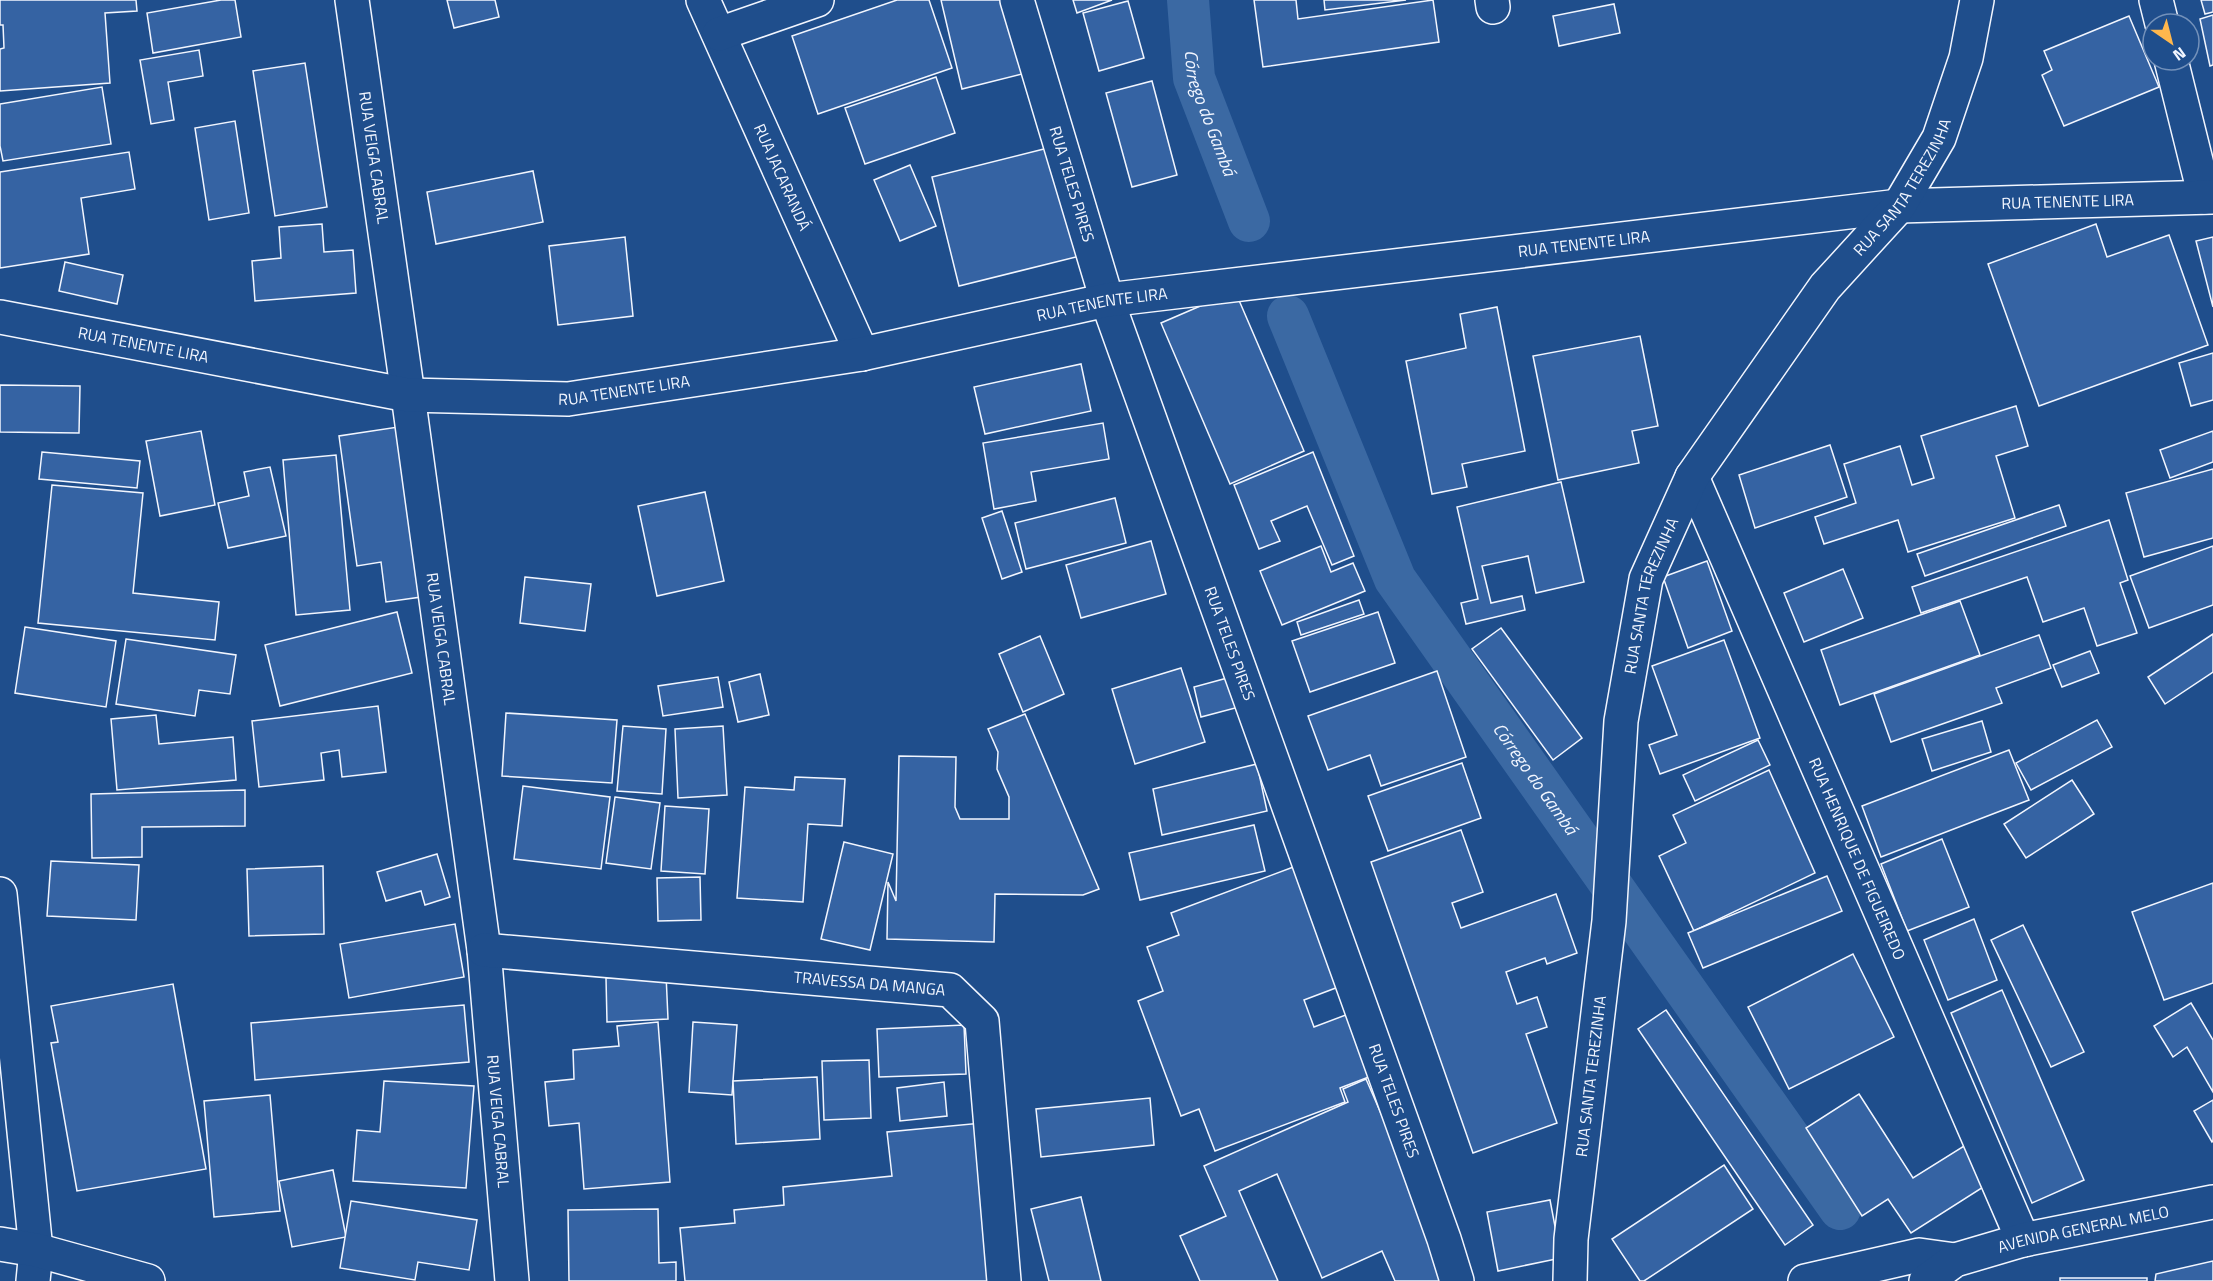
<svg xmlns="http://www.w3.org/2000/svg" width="2213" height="1281" viewBox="0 0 2213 1281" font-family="'Titillium Web',sans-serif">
  <rect width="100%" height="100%" fill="#1f4e8c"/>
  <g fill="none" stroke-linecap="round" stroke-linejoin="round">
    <g stroke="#3b69a3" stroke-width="42">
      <path id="s1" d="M 1188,0 L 1194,78 L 1249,221"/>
      <path id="s2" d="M 1288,316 L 1395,579 L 1840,1209"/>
    </g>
  </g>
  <g fill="#3563a3" stroke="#f2f6ff" stroke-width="1.5">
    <path d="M 0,0 L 136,0 L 137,11 L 105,13 L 110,83 L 0,91 L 0,49 L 4,48 L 3,25 L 0,25 Z"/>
    <path d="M 221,0 L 235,0 L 241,37 L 153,53 L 147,13 Z"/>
    <path d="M 447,0 L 495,0 L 499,17 L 454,28 Z"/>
    <path d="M 897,0 L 929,0 L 952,68 L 818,114 L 792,36 Z"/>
    <path d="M 941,0 L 1012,0 L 1030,72 L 962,89 Z"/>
    <path d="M 1073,0 L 1112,0 L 1077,13 Z"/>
    <path d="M 1254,0 L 1296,0 L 1298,19 L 1433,0 L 1439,42 L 1263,67 Z"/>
    <path d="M 1324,0 L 1406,0 L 1325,10 Z"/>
    <path d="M 2201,0 L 2213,0 L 2213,12 L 2205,14 Z"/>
    <path d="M 1128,1 L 1144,58 L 1099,71 L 1083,13 Z"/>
    <path d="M 1614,4 L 1620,33 L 1559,46 L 1553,16 Z"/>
    <path d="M 2213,15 L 2213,65 L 2210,66 L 2200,19 Z"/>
    <path d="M 2129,16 L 2159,87 L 2064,126 L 2042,75 L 2052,70 L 2044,51 Z"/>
    <path d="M 199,50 L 203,76 L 168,82 L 174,120 L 151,124 L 140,60 Z"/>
    <path d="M 305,63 L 327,207 L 275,216 L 253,71 Z"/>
    <path d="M 936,77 L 955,133 L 865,164 L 845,108 Z"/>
    <path d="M 1152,81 L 1177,175 L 1132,187 L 1106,93 Z"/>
    <path d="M 102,87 L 111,144 L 3,161 L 0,146 L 0,104 Z"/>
    <path d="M 235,121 L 249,213 L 209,220 L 195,128 Z"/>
    <path d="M 1060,145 L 1088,254 L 959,286 L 932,177 Z"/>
    <path d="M 129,152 L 135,189 L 81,198 L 89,254 L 0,268 L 0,172 Z"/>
    <path d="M 910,165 L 936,226 L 900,241 L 874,180 Z"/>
    <path d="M 533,171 L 543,222 L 436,244 L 427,192 Z"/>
    <path d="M 322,224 L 324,252 L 353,250 L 356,293 L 255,301 L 252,261 L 281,258 L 279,227 Z"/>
    <path d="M 2096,224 L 2107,257 L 2169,235 L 2208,345 L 2039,406 L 1988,264 Z"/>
    <path d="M 625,237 L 633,316 L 558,325 L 549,246 Z"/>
    <path d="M 2213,237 L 2213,307 L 2196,241 Z"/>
    <path d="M 65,262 L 123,275 L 117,304 L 59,291 Z"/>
    <path d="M 1235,291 L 1304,451 L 1230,484 L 1161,323 Z"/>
    <path d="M 1497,307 L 1525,451 L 1462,464 L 1467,487 L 1432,494 L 1406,361 L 1466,348 L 1460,314 Z"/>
    <path d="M 1640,336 L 1658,426 L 1632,431 L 1639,463 L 1558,480 L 1533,356 Z"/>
    <path d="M 2213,353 L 2213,400 L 2191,406 L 2179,363 Z"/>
    <path d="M 1081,364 L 1091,411 L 985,434 L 974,387 Z"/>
    <path d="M 0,385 L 80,386 L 79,433 L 0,432 Z"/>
    <path d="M 2016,406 L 2028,446 L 1996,456 L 2015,518 L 1908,552 L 1898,520 L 1824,544 L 1815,517 L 1856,503 L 1844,464 L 1900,446 L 1912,485 L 1934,478 L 1921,436 Z"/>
    <path d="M 1103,423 L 1109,459 L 1031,472 L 1036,501 L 994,509 L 983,443 Z"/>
    <path d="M 398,427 L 421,597 L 386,602 L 381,562 L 357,566 L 339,436 Z"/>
    <path d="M 201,431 L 215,505 L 160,516 L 146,441 Z"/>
    <path d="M 2213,431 L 2213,462 L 2170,478 L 2160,450 Z"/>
    <path d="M 1830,445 L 1847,497 L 1755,528 L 1739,475 Z"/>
    <path d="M 42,452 L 140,461 L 137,488 L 39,479 Z"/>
    <path d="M 1313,452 L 1354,556 L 1332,565 L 1307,506 L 1271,521 L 1280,541 L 1259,549 L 1234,485 Z"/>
    <path d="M 336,455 L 350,610 L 296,615 L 283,460 Z"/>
    <path d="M 270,467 L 286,536 L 228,548 L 218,503 L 249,496 L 244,472 Z"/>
    <path d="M 2213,469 L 2213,538 L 2144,557 L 2126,493 Z"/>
    <path d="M 1561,482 L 1584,582 L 1536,593 L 1528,556 L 1482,566 L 1491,603 L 1522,596 L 1525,610 L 1466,624 L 1461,603 L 1478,599 L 1457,507 Z"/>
    <path d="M 52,485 L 143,493 L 133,593 L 219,602 L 215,640 L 38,623 Z"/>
    <path d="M 705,492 L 724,581 L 657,596 L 638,506 Z"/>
    <path d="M 1115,498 L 1126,543 L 1026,569 L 1015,523 Z"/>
    <path d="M 2059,505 L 2066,526 L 1925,576 L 1917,554 Z"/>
    <path d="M 1002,511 L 1022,572 L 1002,579 L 982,518 Z"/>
    <path d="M 2109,520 L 2128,580 L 2120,583 L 2137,633 L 2097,646 L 2084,608 L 2043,622 L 2027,577 L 1921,613 L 1912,587 Z"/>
    <path d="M 1151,541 L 1166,594 L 1081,618 L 1066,565 Z"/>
    <path d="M 1321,546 L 1331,572 L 1353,563 L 1365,591 L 1282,625 L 1260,571 Z"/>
    <path d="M 2213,546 L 2213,605 L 2149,628 L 2130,576 Z"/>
    <path d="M 1707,561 L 1732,631 L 1688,648 L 1663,577 Z"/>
    <path d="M 1843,569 L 1863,618 L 1804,642 L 1784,593 Z"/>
    <path d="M 525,577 L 591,584 L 585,631 L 520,623 Z"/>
    <path d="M 1359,600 L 1364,614 L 1301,635 L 1297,622 Z"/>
    <path d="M 1960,601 L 1980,655 L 1840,705 L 1821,650 Z"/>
    <path d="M 397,612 L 412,673 L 280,706 L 265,645 Z"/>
    <path d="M 1378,612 L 1395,663 L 1310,692 L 1292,641 Z"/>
    <path d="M 25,627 L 116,641 L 106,707 L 15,693 Z"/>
    <path d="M 1501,628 L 1582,738 L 1553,760 L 1472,649 Z"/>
    <path d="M 2213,634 L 2213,672 L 2165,704 L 2148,677 Z"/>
    <path d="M 2039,635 L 2051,668 L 1996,688 L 2002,703 L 1891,742 L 1874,694 Z"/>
    <path d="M 1040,636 L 1064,694 L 1023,712 L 999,654 Z"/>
    <path d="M 126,639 L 236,655 L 230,694 L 199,690 L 195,716 L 116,704 Z"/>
    <path d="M 1724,640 L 1760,738 L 1660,774 L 1649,745 L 1677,735 L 1652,666 Z"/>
    <path d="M 2090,651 L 2099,673 L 2062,687 L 2053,665 Z"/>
    <path d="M 1181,668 L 1205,742 L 1135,764 L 1112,689 Z"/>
    <path d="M 1437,671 L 1466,757 L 1381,786 L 1370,755 L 1328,770 L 1308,716 Z"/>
    <path d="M 760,674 L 769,715 L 738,722 L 729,682 Z"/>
    <path d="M 718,677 L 723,707 L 663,716 L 658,686 Z"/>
    <path d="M 1231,677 L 1239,707 L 1201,717 L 1194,687 Z"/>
    <path d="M 378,706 L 386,772 L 342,777 L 339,750 L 321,753 L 324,780 L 259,787 L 252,721 Z"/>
    <path d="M 506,713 L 617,720 L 612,783 L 502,776 Z"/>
    <path d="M 1025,714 L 1099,889 L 1083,895 L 995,894 L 994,942 L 887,939 L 888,882 L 896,901 L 899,756 L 956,757 L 955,807 L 960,819 L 1009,819 L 1009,797 L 997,769 L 998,752 L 988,729 Z"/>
    <path d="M 156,715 L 159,744 L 233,737 L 236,780 L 117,790 L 111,719 Z"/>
    <path d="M 2097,720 L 2112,747 L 2031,790 L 2016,763 Z"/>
    <path d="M 1982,721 L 1991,752 L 1932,771 L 1922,739 Z"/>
    <path d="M 623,726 L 666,729 L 662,794 L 617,791 Z"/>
    <path d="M 723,726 L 727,795 L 678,798 L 675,729 Z"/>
    <path d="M 1758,740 L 1770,765 L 1695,801 L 1683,775 Z"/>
    <path d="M 2009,750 L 2029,800 L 1881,857 L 1862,806 Z"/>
    <path d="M 1462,763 L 1481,818 L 1388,851 L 1368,796 Z"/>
    <path d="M 1257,764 L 1267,811 L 1162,835 L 1153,789 Z"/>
    <path d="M 1769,770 L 1815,873 L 1694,931 L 1659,856 L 1686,843 L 1673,815 Z"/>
    <path d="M 795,777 L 845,779 L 842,826 L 808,824 L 803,902 L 737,898 L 745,787 L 794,790 Z"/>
    <path d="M 2072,780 L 2094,814 L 2026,858 L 2004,824 Z"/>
    <path d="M 523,786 L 610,797 L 601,869 L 514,859 Z"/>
    <path d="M 245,790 L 245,826 L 142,827 L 142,857 L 92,858 L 91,794 Z"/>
    <path d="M 615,797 L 660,803 L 651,869 L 606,863 Z"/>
    <path d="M 665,806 L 709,809 L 705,874 L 661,871 Z"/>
    <path d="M 1254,825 L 1265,871 L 1140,900 L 1129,853 Z"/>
    <path d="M 1461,830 L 1483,892 L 1452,903 L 1461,928 L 1556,894 L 1577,953 L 1547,964 L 1545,958 L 1506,972 L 1517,1004 L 1537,997 L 1547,1027 L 1526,1034 L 1557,1123 L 1473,1153 L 1371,862 Z"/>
    <path d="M 1942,839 L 1969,907 L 1907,931 L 1881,864 Z"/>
    <path d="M 844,842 L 893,854 L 870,950 L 821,939 Z"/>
    <path d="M 437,854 L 450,897 L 425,905 L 421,891 L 386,901 L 377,872 Z"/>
    <path d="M 51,861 L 139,865 L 136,920 L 47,916 Z"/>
    <path d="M 323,866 L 324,934 L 249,936 L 247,869 Z"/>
    <path d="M 1296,866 L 1341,986 L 1304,1000 L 1314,1027 L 1351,1013 L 1374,1075 L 1340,1088 L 1345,1102 L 1215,1151 L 1199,1109 L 1181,1116 L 1138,1001 L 1163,991 L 1147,947 L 1179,935 L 1171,913 Z"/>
    <path d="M 1827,876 L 1842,911 L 1703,968 L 1688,933 Z"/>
    <path d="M 700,877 L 701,920 L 658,921 L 657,878 Z"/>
    <path d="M 2213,883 L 2213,983 L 2164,1000 L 2132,912 Z"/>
    <path d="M 1974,919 L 1997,980 L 1948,1000 L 1924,940 Z"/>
    <path d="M 455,924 L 464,977 L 349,998 L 340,944 Z"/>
    <path d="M 2023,925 L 2084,1052 L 2051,1067 L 1991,940 Z"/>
    <path d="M 1853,954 L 1894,1037 L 1789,1089 L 1748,1007 Z"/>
    <path d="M 666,974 L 668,1019 L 607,1022 L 606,978 Z"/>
    <path d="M 173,984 L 206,1169 L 77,1191 L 51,1043 L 58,1042 L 51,1006 Z"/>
    <path d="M 2002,990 L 2084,1180 L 2032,1203 L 1951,1013 Z"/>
    <path d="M 2191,1003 L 2213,1040 L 2213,1092 L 2187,1047 L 2173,1057 L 2154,1026 Z"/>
    <path d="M 464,1005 L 469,1062 L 255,1080 L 251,1023 Z"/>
    <path d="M 1666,1010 L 1813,1225 L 1785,1245 L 1638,1029 Z"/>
    <path d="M 658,1022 L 670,1182 L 584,1189 L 579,1123 L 549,1126 L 545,1082 L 574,1079 L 573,1050 L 619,1046 L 617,1026 Z"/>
    <path d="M 693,1022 L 737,1025 L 732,1095 L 689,1092 Z"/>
    <path d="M 964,1025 L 966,1074 L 879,1077 L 877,1029 Z"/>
    <path d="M 869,1060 L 871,1118 L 824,1120 L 822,1061 Z"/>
    <path d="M 817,1077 L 820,1139 L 736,1144 L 733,1081 Z"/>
    <path d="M 1366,1079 L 1454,1281 L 1395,1281 L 1382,1251 L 1322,1278 L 1277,1174 L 1239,1191 L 1278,1281 L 1200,1281 L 1180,1236 L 1226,1216 L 1204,1166 L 1348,1102 L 1343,1089 Z"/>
    <path d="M 384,1081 L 474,1086 L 466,1188 L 353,1181 L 357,1130 L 380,1132 Z"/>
    <path d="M 944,1082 L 947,1116 L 900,1121 L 897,1088 Z"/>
    <path d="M 1859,1094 L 1913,1178 L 1964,1146 L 1988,1184 L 1911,1233 L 1888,1199 L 1862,1216 L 1806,1128 Z"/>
    <path d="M 270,1095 L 280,1211 L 214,1217 L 204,1101 Z"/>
    <path d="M 1150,1098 L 1154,1145 L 1041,1157 L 1036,1109 Z"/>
    <path d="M 2213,1100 L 2213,1141 L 2212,1142 L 2194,1111 Z"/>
    <path d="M 982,1123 L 996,1281 L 685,1281 L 680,1228 L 735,1223 L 734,1210 L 784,1205 L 783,1187 L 892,1176 L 887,1132 Z"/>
    <path d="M 1724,1165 L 1753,1209 L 1644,1281 L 1640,1281 L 1612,1239 Z"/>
    <path d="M 333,1170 L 346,1237 L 292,1247 L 279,1181 Z"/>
    <path d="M 1081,1197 L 1101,1281 L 1049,1281 L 1031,1209 Z"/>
    <path d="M 1550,1200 L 1561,1258 L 1498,1271 L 1487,1212 Z"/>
    <path d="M 351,1201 L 477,1220 L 469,1270 L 418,1262 L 415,1280 L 340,1268 Z"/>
    <path d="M 658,1209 L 659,1263 L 676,1262 L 676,1281 L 569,1281 L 568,1210 Z"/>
    <path d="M 2213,1261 L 2213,1281 L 2155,1281 L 2156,1274 Z"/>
    <rect x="2060" y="1278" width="87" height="3"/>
  </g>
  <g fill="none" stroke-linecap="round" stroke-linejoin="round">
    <defs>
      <g id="minor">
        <path id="s3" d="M 352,0 L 408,395 L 484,950 L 512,1281"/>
        <path id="s4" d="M 703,0 L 862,354"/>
        <path id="s5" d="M 1017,0 L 1107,300 L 1444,1239 L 1457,1281"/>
        <path d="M 1492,0 L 1493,7"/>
        <path d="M 2156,0 L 2162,24"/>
        <path d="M 719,34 L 817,0"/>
        <path d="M 2171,60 L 2205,197"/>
        <path id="s6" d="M 0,317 L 408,395 L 568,399 L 862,354 L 1107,300 L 1899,206 L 2213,197"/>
        <path id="s7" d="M 1692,477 L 2023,1240"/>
        <path d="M 0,894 L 36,1250 L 33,1281"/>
        <path id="s8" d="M 484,950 L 950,990 L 982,1021 L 1004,1281"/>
        <path id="s9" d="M 1570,1281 L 1571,1239 L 1609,921 L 1621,721 L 1646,579 L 1692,477 L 1825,287 L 1899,206 L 1939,138 L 1966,58 L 1977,0"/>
      </g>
      <g id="major">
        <path d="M 0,1244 L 36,1250 L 148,1281"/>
        <path d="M 1805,1281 L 1919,1255 L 1955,1260"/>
        <path id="s10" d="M 1926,1281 L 1955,1260 L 2023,1240 L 2213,1202"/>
      </g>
    </defs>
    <use href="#minor" stroke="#f2f6ff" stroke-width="36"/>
    <use href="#major" stroke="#f2f6ff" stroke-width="36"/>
    <use href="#minor" stroke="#1f4e8c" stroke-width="33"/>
    <use href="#major" stroke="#1f4e8c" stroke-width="33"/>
  </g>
  <g text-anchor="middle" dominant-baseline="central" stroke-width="4.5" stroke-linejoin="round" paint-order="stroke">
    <g font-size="16" fill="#f2f6ff" stroke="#1f4e8c">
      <text stroke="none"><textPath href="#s3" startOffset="159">RUA VEIGA CABRAL</textPath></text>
      <text stroke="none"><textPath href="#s4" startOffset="194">RUA JACARANDÁ</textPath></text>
      <text stroke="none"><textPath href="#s5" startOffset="192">RUA TELES PIRES</textPath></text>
      <text stroke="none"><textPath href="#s9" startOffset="1178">RUA SANTA TEREZINHA</textPath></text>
      <text stroke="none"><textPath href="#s6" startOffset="2090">RUA TENENTE LIRA</textPath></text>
      <text stroke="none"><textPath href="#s6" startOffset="1604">RUA TENENTE LIRA</textPath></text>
      <text stroke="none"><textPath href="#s6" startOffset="1118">RUA TENENTE LIRA</textPath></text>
      <text stroke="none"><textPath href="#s6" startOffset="146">RUA TENENTE LIRA</textPath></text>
      <text stroke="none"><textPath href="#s6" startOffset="632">RUA TENENTE LIRA</textPath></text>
      <text stroke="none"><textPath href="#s9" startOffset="692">RUA SANTA TEREZINHA</textPath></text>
      <text stroke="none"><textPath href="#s3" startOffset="645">RUA VEIGA CABRAL</textPath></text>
      <text stroke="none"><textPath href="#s5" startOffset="678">RUA TELES PIRES</textPath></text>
      <text stroke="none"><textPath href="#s7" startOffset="416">RUA HENRIQUE DE FIGUEIREDO</textPath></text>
      <text stroke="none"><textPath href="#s8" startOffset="387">TRAVESSA DA MANGA</textPath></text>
      <text stroke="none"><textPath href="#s9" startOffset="206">RUA SANTA TEREZINHA</textPath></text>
      <text stroke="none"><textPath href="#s5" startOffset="1164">RUA TELES PIRES</textPath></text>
      <text stroke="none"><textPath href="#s3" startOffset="1131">RUA VEIGA CABRAL</textPath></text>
      <text stroke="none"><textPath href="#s10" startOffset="168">AVENIDA GENERAL MELO</textPath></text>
    </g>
    <g font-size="18" font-style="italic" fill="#f2f6ff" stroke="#1f4e8c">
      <text stroke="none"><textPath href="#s1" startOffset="116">Córrego do Gambá</textPath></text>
      <text stroke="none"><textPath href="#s2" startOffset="528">Córrego do Gambá</textPath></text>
    </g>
  </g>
  <g transform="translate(2171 42) rotate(145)"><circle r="28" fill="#1f4e8c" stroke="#7391ba" stroke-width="1.5"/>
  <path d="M0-4.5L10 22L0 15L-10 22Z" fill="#ffb74d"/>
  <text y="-9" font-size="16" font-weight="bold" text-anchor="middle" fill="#f2f6ff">N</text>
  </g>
</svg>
